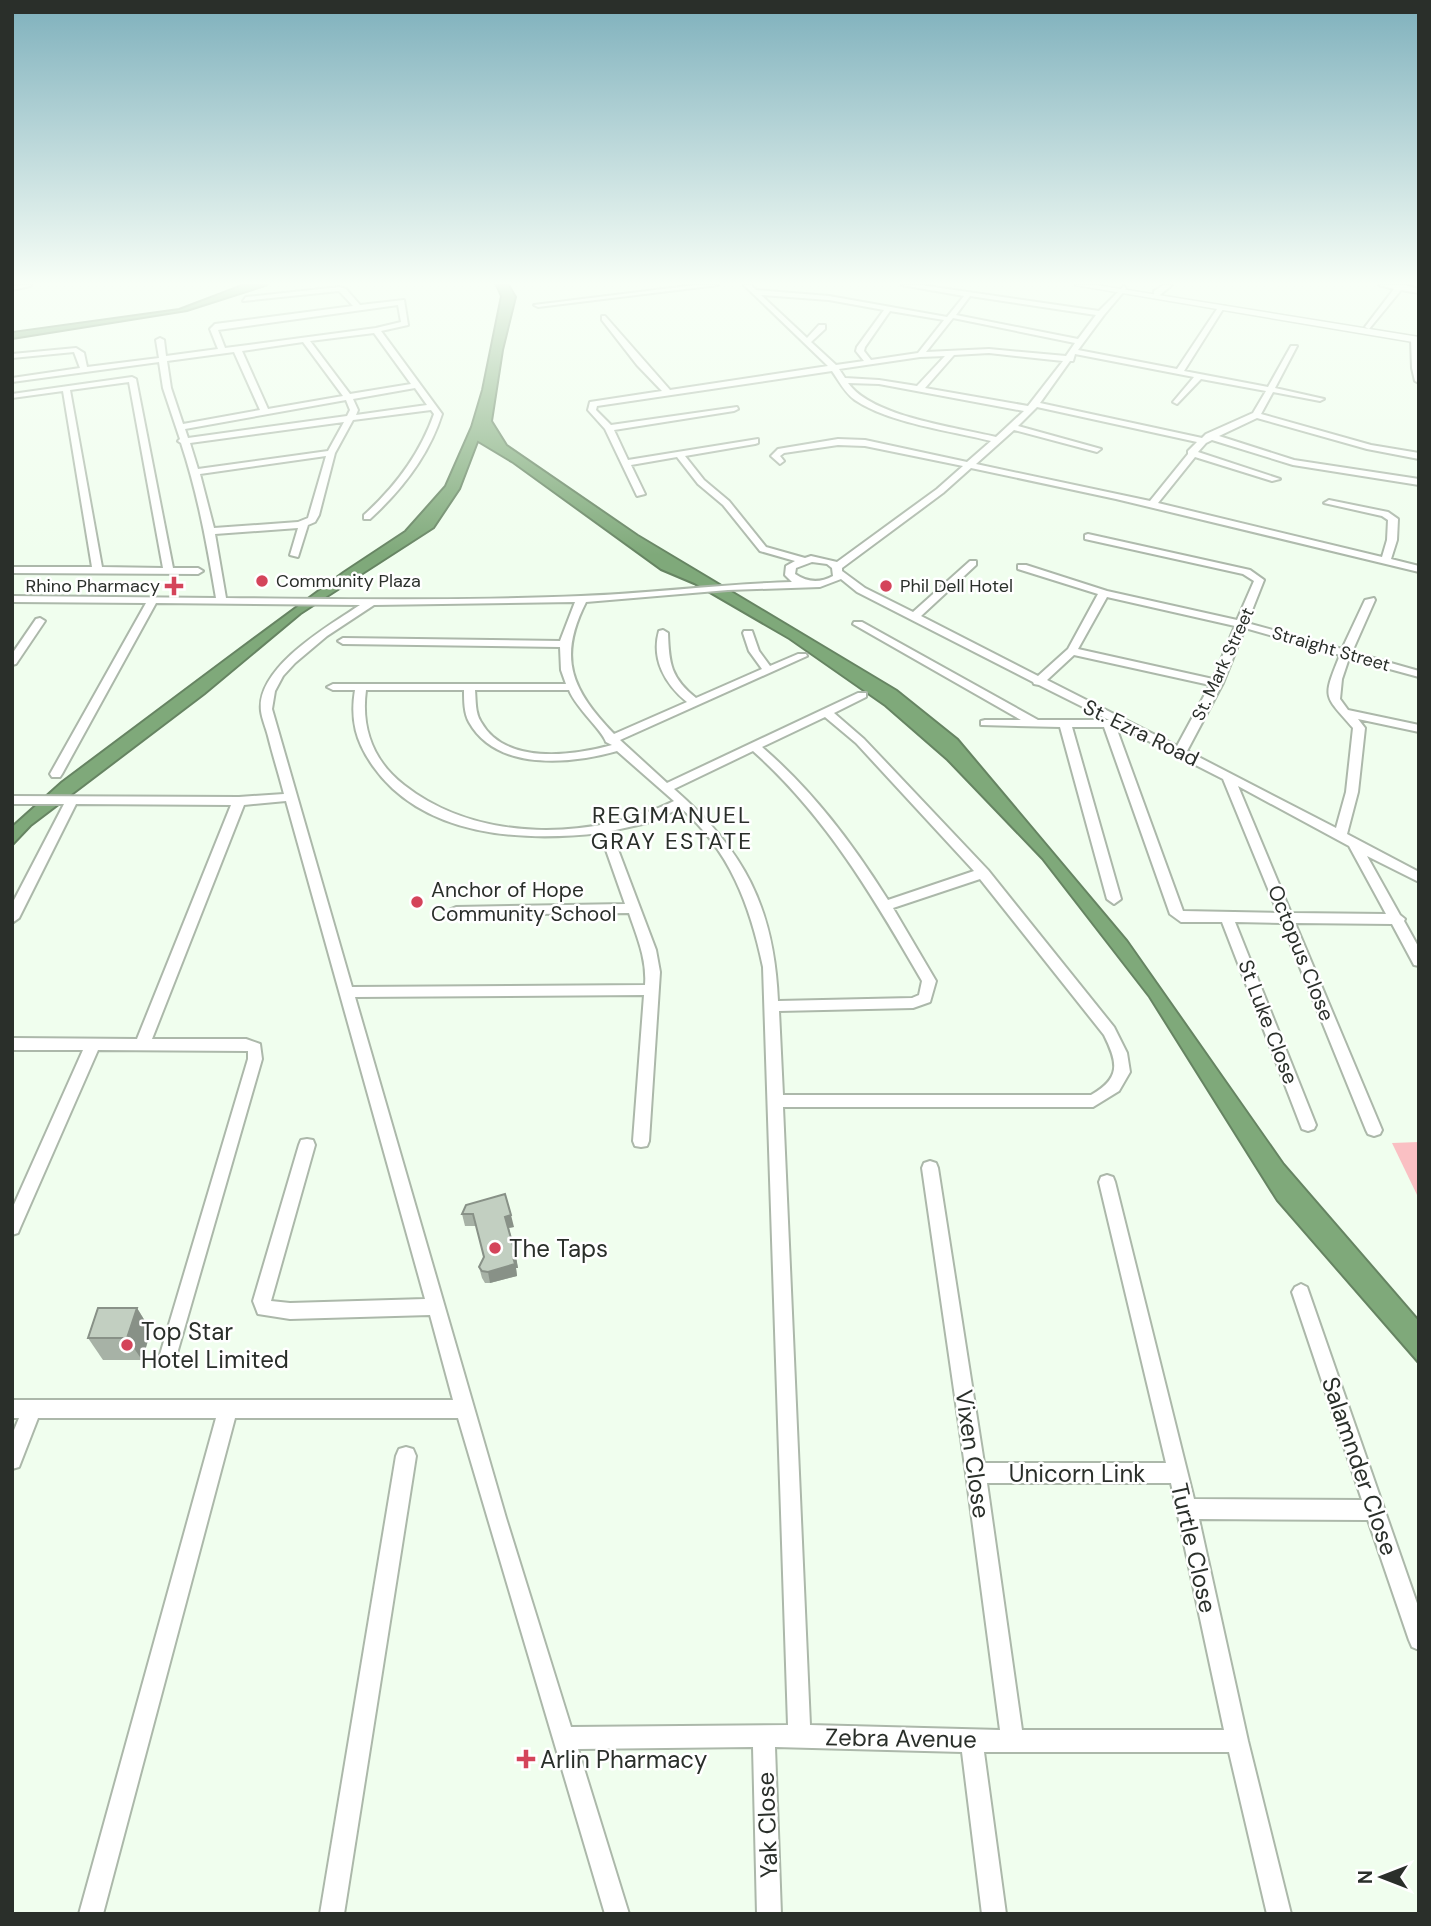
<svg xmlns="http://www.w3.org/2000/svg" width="1431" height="1926" viewBox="0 0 1431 1926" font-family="'DM Sans',sans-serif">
  <rect width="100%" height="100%" fill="#f0feee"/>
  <path fill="#fac0c3" d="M 1419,1142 L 1419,1199 L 1392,1143 Z"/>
  <g fill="#7fa97a" stroke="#668462" stroke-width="2">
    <path d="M 242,285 L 268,285 L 187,311 L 12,339 L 12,332 L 179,309 Z"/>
    <path d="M 496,285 L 509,285 L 516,297 L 503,350 L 492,421 L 507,445 L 638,535 L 897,690 L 958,739 L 1127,940 L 1284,1164 L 1419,1320 L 1419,1364 L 1277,1201 L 1149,997 L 1042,859 L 947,760 L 885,706 L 789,639 L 694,584 L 661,570 L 513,463 L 478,442 L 460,489 L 434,528 L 301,614 L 205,694 L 31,826 L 12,846 L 12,826 L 61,782 L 224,660 L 343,572 L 405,531 L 445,486 L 471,427 L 482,390 L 501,296 Z"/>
  </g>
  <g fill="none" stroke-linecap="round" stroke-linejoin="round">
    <defs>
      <g id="minor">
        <path d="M 31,285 L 30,286 L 12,290 L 12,286 Z"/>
        <path d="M 696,285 L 718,285 L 538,307 L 534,305 Z"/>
        <path d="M 744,285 L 751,285 L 756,290 L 829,296 L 947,317 L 964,296 L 902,285 L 920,285 L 1099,311 L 1124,286 L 1126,289 L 1104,315 L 1078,350 L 1177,369 L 1219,306 L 1225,306 L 1184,371 L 1268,387 L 1291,346 L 1297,346 L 1275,388 L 1324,399 L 1320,401 L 1273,392 L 1261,414 L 1371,445 L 1419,453 L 1419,459 L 1367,449 L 1257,418 L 1219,436 L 1294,460 L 1419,479 L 1419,485 L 1293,465 L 1212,440 L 1206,443 L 1198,452 L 1280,479 L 1272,481 L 1195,457 L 1158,503 L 1382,557 L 1387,540 L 1388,520 L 1382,516 L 1324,503 L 1329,500 L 1388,512 L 1398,519 L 1397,540 L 1391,559 L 1419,566 L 1419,572 L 1116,499 L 971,468 L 943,493 L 842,568 L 842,571 L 865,588 L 913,612 L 970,561 L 976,561 L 976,565 L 921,616 L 1038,676 L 1068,649 L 1098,594 L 1018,569 L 1018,565 L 1026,565 L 1107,591 L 1237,620 L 1254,581 L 1243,574 L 1085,539 L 1085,535 L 1088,534 L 1250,570 L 1264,580 L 1247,623 L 1342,649 L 1365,600 L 1374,598 L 1375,600 L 1352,652 L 1419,671 L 1419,677 L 1349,658 L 1342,679 L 1340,699 L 1348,710 L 1419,725 L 1419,732 L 1358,719 L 1365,728 L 1358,792 L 1347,834 L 1419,872 L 1419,882 L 1367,856 L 1400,915 L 1405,919 L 1404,921 L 1419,948 L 1419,966 L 1414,965 L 1392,924 L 1295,923 L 1382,1130 L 1380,1134 L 1374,1136 L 1368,1134 L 1366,1130 L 1282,923 L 1235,922 L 1316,1125 L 1314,1129 L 1308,1131 L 1302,1129 L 1222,922 L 1181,922 L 1170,914 L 1104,727 L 1072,727 L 1121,899 L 1114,904 L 1107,899 L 1060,727 L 981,725 L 981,721 L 985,720 L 1021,720 L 853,624 L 854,622 L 862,622 L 1038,720 L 1109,720 L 1039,685 L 1034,684 L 1033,682 L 857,592 L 841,579 L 820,587 L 728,590 L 586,602 C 557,659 572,690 614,734 L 687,702 C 665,684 651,659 659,631 L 663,630 L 668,633 C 669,664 671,678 696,698 L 762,669 L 749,651 L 743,633 L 744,631 L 752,631 L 759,651 L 770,666 L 798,654 L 806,654 L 807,656 L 620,740 L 667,783 L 858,693 L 866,693 L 866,697 L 834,713 L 864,739 L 988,870 L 1114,1027 L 1127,1053 L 1130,1072 L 1119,1091 L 1093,1107 L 783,1107 L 810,1725 L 1000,1730 L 966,1473 L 922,1168 L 924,1163 L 930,1161 L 936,1163 L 938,1168 L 984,1463 L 1166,1463 L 1099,1182 L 1101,1177 L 1107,1175 L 1113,1177 L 1115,1182 L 1194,1499 L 1362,1500 L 1292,1292 L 1295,1287 L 1301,1284 L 1307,1287 L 1419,1609 L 1419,1650 L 1412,1647 L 1409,1640 L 1368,1520 L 1199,1519 L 1248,1741 L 1291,1914 L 1267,1914 L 1229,1752 L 984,1752 L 1006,1914 L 982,1914 L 962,1752 L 775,1747 L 781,1914 L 757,1914 L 753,1747 L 578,1749 L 629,1914 L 605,1914 L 458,1418 L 235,1418 L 103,1914 L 79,1914 L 216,1418 L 38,1418 L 19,1467 L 12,1469 L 12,1435 L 19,1418 L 12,1418 L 12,1400 L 453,1400 L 430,1315 L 290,1319 L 258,1314 L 253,1301 L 299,1145 L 301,1140 L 307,1139 L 313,1140 L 315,1145 L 271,1301 L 290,1303 L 425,1299 L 286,801 L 244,805 L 152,1039 L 246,1039 L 260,1044 L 262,1059 L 174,1364 L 168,1366 L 162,1364 L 159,1358 L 248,1059 L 248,1051 L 98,1050 L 20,1228 L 18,1233 L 12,1235 L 12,1209 L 83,1050 L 12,1050 L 12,1038 L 137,1039 L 231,805 L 76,804 L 19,918 L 12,923 L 12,904 L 64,804 L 12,804 L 12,796 L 239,797 L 284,794 C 279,775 273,756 268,736 C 266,728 262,719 261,711 C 256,667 330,625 360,605 L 156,603 L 62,774 L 60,777 L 52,777 L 50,774 L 146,603 L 12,602 L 12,596 L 216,598 C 207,545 198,494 181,443 L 178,441 L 180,439 L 163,388 L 159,362 L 12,382 L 12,378 L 80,368 L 74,352 L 12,358 L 12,354 L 76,348 L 84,353 L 87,367 L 159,358 L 156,340 L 160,338 L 164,340 L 166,356 L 218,349 L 210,329 L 215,324 L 353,306 L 339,291 L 243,301 L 246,297 L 339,287 L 346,289 L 360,305 L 404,300 L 408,325 L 381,331 L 442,414 C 429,455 402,490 370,519 L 364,519 L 364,515 C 395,487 420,454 434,414 L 431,410 L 353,420 L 335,453 L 319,515 L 315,522 L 308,525 L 298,557 L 290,555 L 298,528 L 215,534 L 226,598 C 344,599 463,601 581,596 C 652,593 722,584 792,582 L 785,575 L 786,566 L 795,561 L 760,551 L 723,505 L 698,484 L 677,457 L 631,465 L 645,494 L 637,496 L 605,429 L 588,410 L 590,402 L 662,391 L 637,365 L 602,320 L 602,316 L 605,316 L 670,390 L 828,366 ZM 761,295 L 829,300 L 884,310 L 857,347 L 856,351 L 864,361 L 836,365 L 811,342 L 825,329 L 825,325 L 819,325 L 807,338 ZM 970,296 L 1096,315 L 1078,339 L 956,315 ZM 398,305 L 401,322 L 376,328 L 225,348 L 218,330 ZM 890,311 L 944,320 L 918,353 L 871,360 L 864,351 L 865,347 ZM 953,318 L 1075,343 L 1066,356 L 989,349 L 926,352 ZM 374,333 L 411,384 L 350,394 L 310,341 ZM 303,342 L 343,396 L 268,409 L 242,351 ZM 234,352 L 260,410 L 183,424 L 171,388 L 167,361 ZM 989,353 L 1063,361 L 1028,406 L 925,388 L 954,355 ZM 1075,354 L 1194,377 L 1173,402 L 1177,404 L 1201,379 L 1266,391 L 1253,413 L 1206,434 L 1202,438 L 1040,403 L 1070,361 L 1073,361 ZM 945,356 L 917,386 L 879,380 L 845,378 L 839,369 L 920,357 ZM 832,371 C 839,381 845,393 855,400 C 889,423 951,431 991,441 L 967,462 L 865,440 L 838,439 L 778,449 L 771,456 L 780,464 L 784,461 L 780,456 L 784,453 L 838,445 L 865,446 L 963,466 L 937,489 L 837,562 L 811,556 L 805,558 L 766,547 L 729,501 L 704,480 L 685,456 L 755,444 L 758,443 L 758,439 L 628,460 L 614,430 L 734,411 L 738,409 L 737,407 L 611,425 L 596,410 L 597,406 ZM 848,383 L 879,384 L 1024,411 L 996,437 C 956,427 872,417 848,383 ZM 415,388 L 427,405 L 356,415 L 358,410 L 353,399 ZM 346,400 L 350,410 L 347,416 L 188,438 L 185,429 ZM 1037,407 L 1197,442 L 1188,451 L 1188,454 L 1150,501 L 976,464 L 1014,430 L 1097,452 L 1101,449 L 1018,426 ZM 344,422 L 328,451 L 198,469 L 190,443 ZM 326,456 L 308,518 L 298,522 L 214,528 L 200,474 ZM 812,562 L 827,564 L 832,568 L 833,576 C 820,583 808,583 795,574 L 796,568 ZM 1107,597 L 1235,626 L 1213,679 L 1078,649 ZM 575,602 L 560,641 L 343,638 L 338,641 L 343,644 L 560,647 L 561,670 L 566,684 L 333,684 L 327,687 L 333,690 L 355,690 C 350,720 356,742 373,766 C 423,837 522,842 600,833 L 625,904 L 456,907 L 451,909 L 449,912 L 451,915 L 629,913 C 637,937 647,959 645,985 L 352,987 L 272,709 L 275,691 L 283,676 L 295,663 L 327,636 L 374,605 ZM 1245,628 L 1340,655 C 1322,700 1324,694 1353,728 L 1346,792 L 1336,828 L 1187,751 L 1223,683 ZM 1074,655 L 1210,685 L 1177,746 L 1047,680 ZM 366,690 L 464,690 C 464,701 464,713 469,722 C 497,772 571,764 617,751 L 674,801 C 592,841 478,843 404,785 C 373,761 361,728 366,690 ZM 475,690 L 569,690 C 576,708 602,730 606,742 L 612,745 C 572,756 505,765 481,722 C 475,713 476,701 475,690 ZM 825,717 L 856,743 L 974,871 L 888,900 C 852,843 813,791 762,747 ZM 1116,727 L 1121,727 L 1223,779 L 1278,913 L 1183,911 ZM 753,751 C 826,816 874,898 922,981 L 919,995 L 912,998 L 778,1001 C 774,907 744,850 674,789 ZM 1238,786 L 1349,846 L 1386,914 L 1291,913 ZM 681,808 C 730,851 750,905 763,967 L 788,1725 L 571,1727 L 506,1518 L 355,997 L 644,995 L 633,1141 L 635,1146 L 641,1147 L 647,1146 L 649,1141 L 660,972 L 656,950 L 611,831 L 647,823 ZM 980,879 L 1104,1035 C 1118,1063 1121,1078 1091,1095 L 783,1095 L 779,1011 L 913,1008 L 930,1002 L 936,981 L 893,908 ZM 987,1483 L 1171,1483 L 1224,1730 L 1022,1730 Z"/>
        <path d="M 1164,285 L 1172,285 L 1160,295 L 1154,295 L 1154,291 Z"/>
        <path d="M 1379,285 L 1404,285 L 1419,289 L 1419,293 L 1401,290 L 1369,329 L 1365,327 L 1394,289 Z"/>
        <path d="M 1415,337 L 1419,339 L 1419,383 L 1415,381 L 1412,368 L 1411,339 Z"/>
        <path d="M 132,377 L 136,379 L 173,568 L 198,568 L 203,571 L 198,574 L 12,573 L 12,567 L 92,567 L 63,391 L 12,398 L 12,394 ZM 129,382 L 163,568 L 102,567 L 70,390 Z"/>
        <path d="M 40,618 L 45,621 L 16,664 L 12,665 L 12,654 L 36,619 Z"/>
        <path d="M 406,1447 L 413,1449 L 416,1456 L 344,1914 L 320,1914 L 396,1456 L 399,1449 Z"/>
      </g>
      <path id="major" d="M 1075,285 L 1096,285 L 1419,337 L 1419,343 Z"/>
    </defs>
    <use href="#minor" stroke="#acb8aa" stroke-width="4"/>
    <use href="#major" stroke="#acb8aa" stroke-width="3"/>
    <use href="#minor" fill="#fff" fill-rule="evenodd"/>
    <use href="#major" fill="#fff" fill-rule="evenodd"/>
  </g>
  <g fill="#a7b2a6">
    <path d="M 466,1205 L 514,1227 L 509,1228 L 518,1268 L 516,1268 L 517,1276 L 490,1283 L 485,1283 L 482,1278 L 479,1267 L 484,1257 L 476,1226 L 465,1226 L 462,1214 Z"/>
    <path d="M 137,1308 L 151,1331 L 142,1360 L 103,1360 L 88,1338 Z"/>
  </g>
  <g fill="#889187">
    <path d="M 511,1215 L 514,1227 L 508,1228 L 505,1217 Z"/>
    <path d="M 516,1256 L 518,1268 L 516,1268 L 517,1276 L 490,1283 L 488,1272 Z"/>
    <path d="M 137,1308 L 151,1331 L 142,1360 L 127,1338 Z"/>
  </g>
  <g fill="#c2cfc1" stroke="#889187" stroke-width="2">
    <path d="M 505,1194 L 511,1215 L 505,1217 L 516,1256 L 513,1257 L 515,1264 L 488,1272 L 482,1271 L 479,1267 L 484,1257 L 473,1214 L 462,1214 L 466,1205 Z"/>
    <path d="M 98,1308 L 137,1308 L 127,1338 L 88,1338 Z"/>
  </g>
  <linearGradient id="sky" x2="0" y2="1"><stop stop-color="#7eb0bc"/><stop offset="0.51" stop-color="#f8fff7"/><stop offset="1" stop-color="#f8fff7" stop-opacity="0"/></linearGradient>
  <rect width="1431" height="555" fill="url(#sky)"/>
  <g fill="#d4445a" stroke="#fff" stroke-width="2.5">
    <circle cx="262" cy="581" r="7"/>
    <path d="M170.5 575.5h7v7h7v7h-7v7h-7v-7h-7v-7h7z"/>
    <circle cx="886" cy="586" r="7"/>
    <circle cx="417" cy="902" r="7"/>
    <circle cx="495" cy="1248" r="7"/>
    <circle cx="127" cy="1345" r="7"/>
    <path d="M522.5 1748.5h7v7h7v7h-7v7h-7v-7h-7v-7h7z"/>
  </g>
  <g text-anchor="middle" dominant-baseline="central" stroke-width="5" stroke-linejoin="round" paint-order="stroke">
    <g font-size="18" fill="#2a2f2a" stroke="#fff" text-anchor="start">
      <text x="276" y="581">Community Plaza</text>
      <text x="160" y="586" text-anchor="end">Rhino Pharmacy</text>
      <text x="900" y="586">Phil Dell Hotel</text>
    </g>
    <g font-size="18" fill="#2a2f2a" stroke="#fff">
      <text transform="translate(1331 649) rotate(16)">Straight Street</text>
      <text transform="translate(1223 664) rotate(-65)">St. Mark Street</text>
    </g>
    <g font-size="21" fill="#2a2f2a" stroke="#fff">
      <text transform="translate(1141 733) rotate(26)">St. Ezra Road</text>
      <text transform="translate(1301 953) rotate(68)">Octopus Close</text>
      <text transform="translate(1268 1022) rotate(69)">St Luke Close</text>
    </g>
    <g font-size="21" fill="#2a2f2a" stroke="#fff" text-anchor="start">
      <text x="431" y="890">Anchor of Hope<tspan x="431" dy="24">Community School</tspan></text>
    </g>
    <g font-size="23" letter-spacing="2" fill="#2a2f2a" stroke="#fff">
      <text x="672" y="815">REGIMANUEL<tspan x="672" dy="26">GRAY ESTATE</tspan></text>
    </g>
    <g font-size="24" fill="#2a2f2a" stroke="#fff" text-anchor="start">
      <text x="509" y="1248">The Taps</text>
      <text x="141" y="1331">Top Star<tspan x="141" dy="28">Hotel Limited</tspan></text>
      <text x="540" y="1759">Arlin Pharmacy</text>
    </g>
    <g font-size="24" fill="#2a2f2a" stroke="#fff">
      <text transform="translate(973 1454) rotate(82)">Vixen Close</text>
      <text transform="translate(1360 1466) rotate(71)">Salamnder Close</text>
      <text x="1077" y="1473">Unicorn Link</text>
      <text transform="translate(1194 1548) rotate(77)">Turtle Close</text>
      <text transform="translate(901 1738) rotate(1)">Zebra Avenue</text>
      <text transform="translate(767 1825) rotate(-92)">Yak Close</text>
    </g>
  </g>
  <rect width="1431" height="1926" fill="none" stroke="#2a2f2a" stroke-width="28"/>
  <g transform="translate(1382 1877) rotate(270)" stroke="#ffffff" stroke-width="5" paint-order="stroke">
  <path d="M0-5L12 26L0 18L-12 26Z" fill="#2a2f2a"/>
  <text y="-10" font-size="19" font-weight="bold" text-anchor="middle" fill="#2a2f2a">N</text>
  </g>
</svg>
